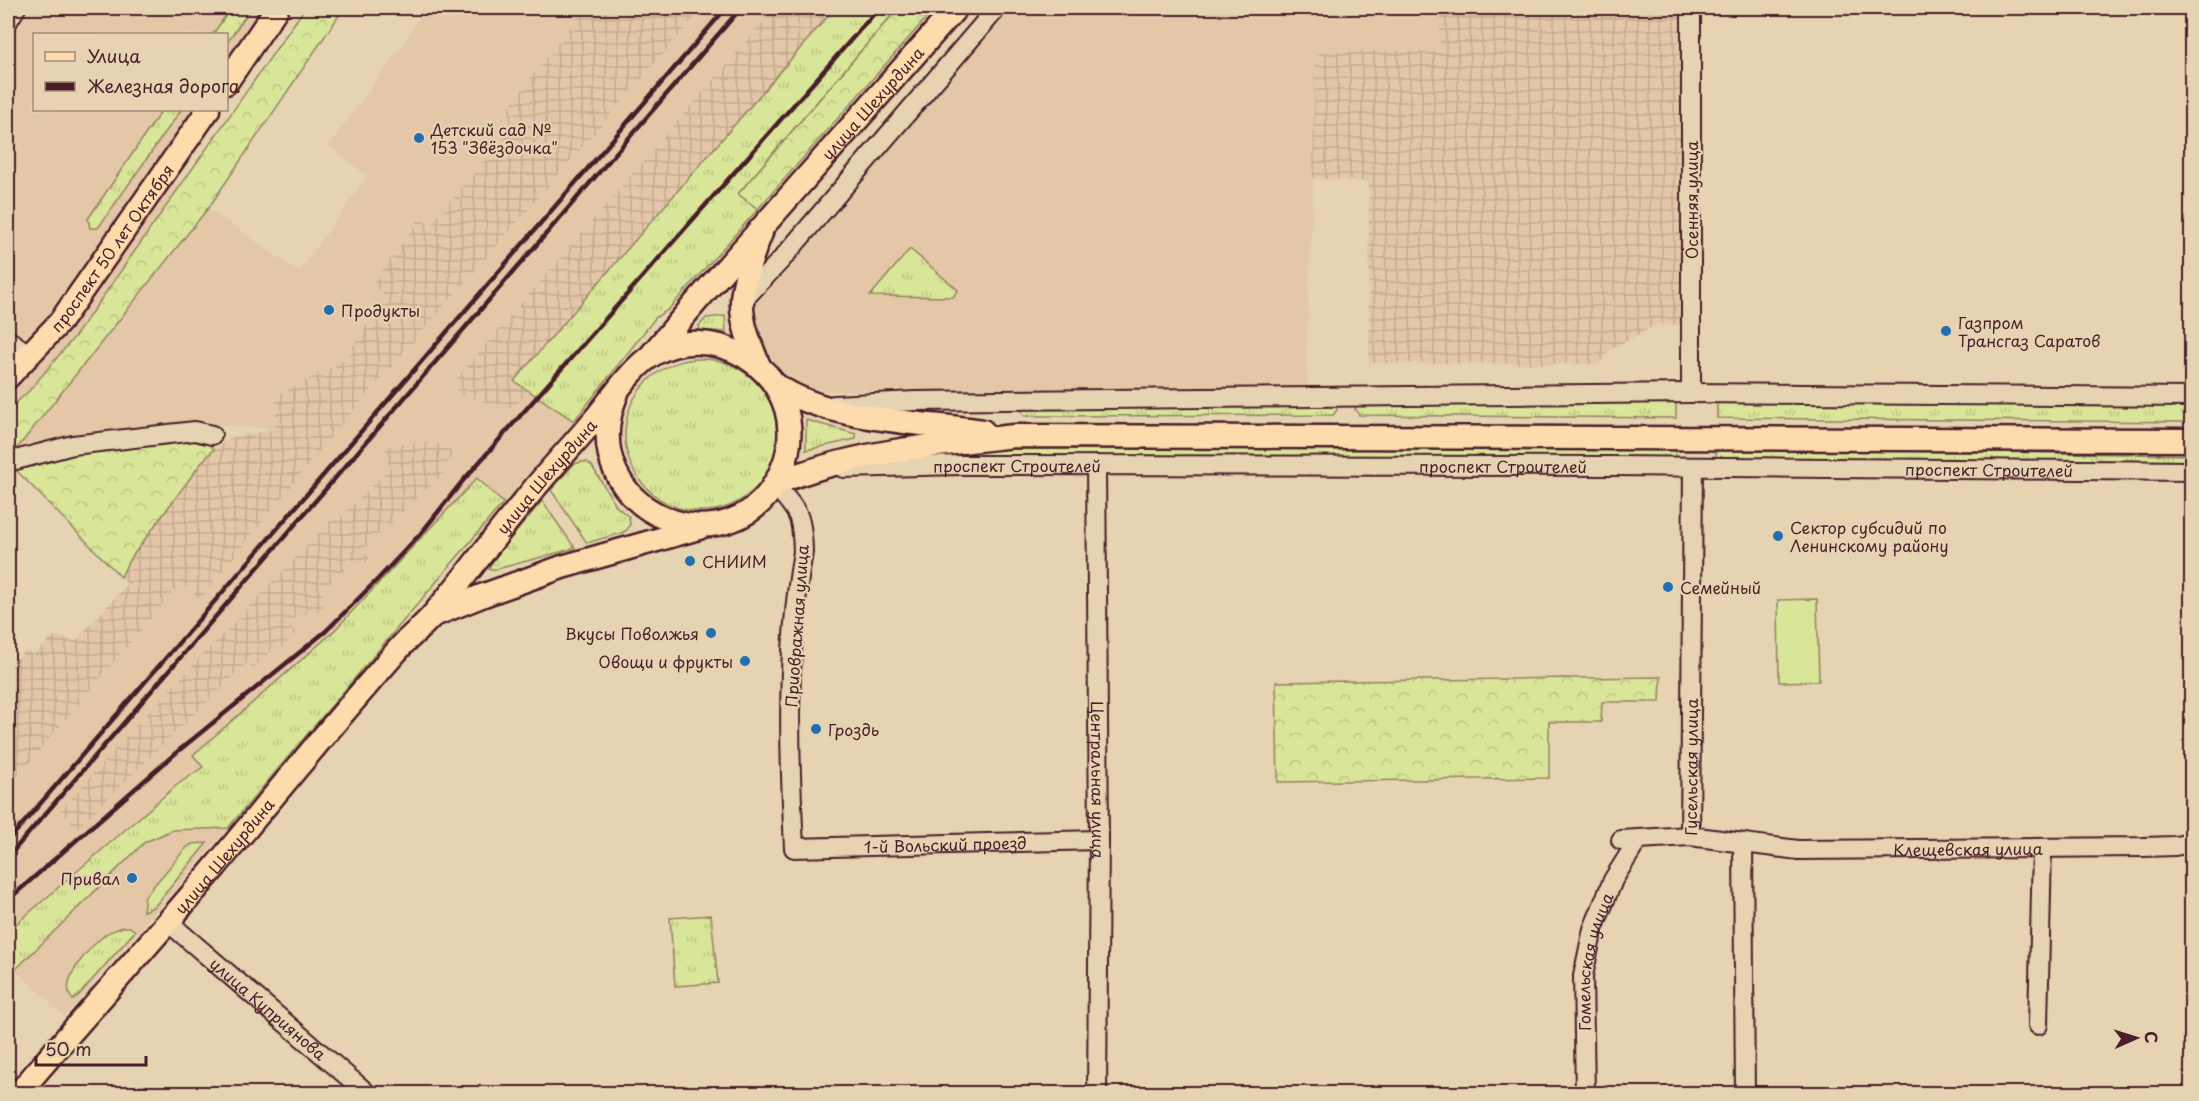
<svg xmlns="http://www.w3.org/2000/svg" width="2199" height="1101" viewBox="0 0 2199 1101" font-family="'Playpen Sans',sans-serif">
  <defs>
    <pattern id="industrial-grid" width="8" height="8" patternUnits="userSpaceOnUse" patternTransform="scale(1.5)"><rect width="8" height="8" fill="#e3c7a7"/><path d="M0 4h8M4 0v8" fill="none" stroke="#c4aa90"/></pattern>
    <pattern id="grass-tufts" width="24" height="20" patternUnits="userSpaceOnUse" patternTransform="scale(1.5)"><rect width="24" height="20" fill="#d9e598"/><path d="M3 7l-1-3M5 7V3M7 7l1-3M15 17l-1-3M17 17v-4M19 17l1-3" fill="none" stroke="#bcc483"/></pattern>
    <pattern id="forest-crowns" width="20" height="18" patternUnits="userSpaceOnUse" patternTransform="scale(1.5)"><rect width="20" height="18" fill="#d9e598"/><path d="M2 6a3 3 0 1 1 6 0M12 15a3 3 0 1 1 6 0" fill="none" stroke="#bcc483"/></pattern>
  </defs>
  <rect width="100%" height="100%" fill="#e5d3b1"/>
  <filter id="ink" filterUnits="userSpaceOnUse"><feTurbulence type="fractalNoise" baseFrequency=".0167" numOctaves="2"/><feDisplacementMap in="SourceGraphic" scale="12" xChannelSelector="R" yChannelSelector="G"/><feConvolveMatrix kernelMatrix="1 2 1 2 8 2 1 2 1" color-interpolation-filters="sRGB"/></filter>
  <g filter="url(#ink)">
    <g fill="#e3c7a7" fill-rule="evenodd">
      <path d="M 25,8 L 261,8 L 227,58 L 226,34 L 34,34 L 34,110 L 191,110 L 45,319 L 35,332 L 29,335 L 20,336 L 8,329 L 8,38 Z"/>
      <path d="M 426,8 L 584,8 L 509,107 L 510,130 L 430,226 L 419,218 L 373,285 L 384,295 L 345,360 L 276,396 L 275,429 L 225,425 L 195,426 L 8,457 L 8,397 L 70,329 L 172,183 L 299,272 L 368,176 L 329,146 L 402,46 Z"/>
      <path d="M 703,8 L 775,8 L 451,385 L 514,408 L 527,391 L 574,421 L 503,503 L 477,478 L 332,633 L 193,755 L 204,767 L 177,785 L 8,931 L 8,788 L 181,582 L 200,598 L 334,433 ZM 396,439 L 407,448 L 445,444 L 456,455 L 442,469 L 443,473 L 362,550 L 370,558 L 355,558 L 321,592 L 328,600 L 311,617 L 303,610 L 288,625 L 274,653 L 271,650 L 248,662 L 76,828 L 61,812 L 141,720 L 334,517 L 338,520 L 391,465 L 381,456 Z"/>
      <path d="M 1005,8 L 1440,8 L 1440,52 L 1315,50 L 1313,178 L 1306,365 L 1308,388 L 831,391 L 806,387 L 781,371 L 768,353 L 759,329 L 754,311 L 758,298 Z"/>
      <path d="M 228,828 L 64,1017 L 46,998 L 15,970 L 145,842 L 173,830 Z"/>
    </g>
    <g fill="url(#industrial-grid)">
      <path d="M 584,8 L 703,8 L 334,433 L 200,599 L 181,582 L 8,788 L 8,668 L 26,650 L 33,655 L 54,636 L 76,641 L 127,584 L 121,577 L 128,562 L 202,462 L 214,449 L 230,438 L 275,429 L 276,396 L 345,360 L 384,295 L 372,285 L 420,218 L 430,226 L 510,130 L 509,107 Z"/>
      <path d="M 775,8 L 835,8 L 515,381 L 527,391 L 514,408 L 466,398 L 451,385 Z"/>
      <path d="M 1440,8 L 1686,8 L 1683,325 L 1657,324 L 1610,350 L 1599,364 L 1369,363 L 1369,182 L 1313,178 L 1315,50 L 1440,52 Z"/>
      <path d="M 396,439 L 407,447 L 412,442 L 445,444 L 456,455 L 442,468 L 444,473 L 362,550 L 370,558 L 362,566 L 355,559 L 321,592 L 329,600 L 310,618 L 303,610 L 288,625 L 296,633 L 275,654 L 271,651 L 253,668 L 247,663 L 77,828 L 60,811 L 141,720 L 334,517 L 338,520 L 391,466 L 381,456 Z"/>
    </g>
    <g fill="url(#grass-tufts)" stroke="#928262" stroke-width="1.5">
      <path d="M 231,8 L 251,8 L 227,43 L 226,34 L 213,34 Z"/>
      <path d="M 835,8 L 898,8 L 738,194 L 758,209 L 668,310 L 656,317 L 574,421 L 514,381 Z"/>
      <path d="M 162,110 L 181,110 L 98,228 L 90,228 L 88,219 Z"/>
      <path d="M 910,249 L 958,290 L 953,297 L 870,296 Z"/>
      <path d="M 725,316 L 726,332 L 700,330 L 699,326 L 706,318 Z"/>
      <circle cx="701" cy="435" r="76"/>
      <path d="M 1676,401 L 1676,418 L 1359,415 L 1355,409 L 1359,404 Z"/>
      <path d="M 1717,402 L 2191,406 L 2192,422 L 1717,418 Z"/>
      <path d="M 1335,405 L 1337,410 L 1333,415 L 1025,416 L 1022,412 L 1022,408 Z"/>
      <path d="M 806,420 L 856,434 L 856,439 L 806,450 Z"/>
      <path d="M 1675,448 L 1675,459 L 957,457 L 957,454 L 960,450 L 1025,449 Z"/>
      <path d="M 1716,448 L 2192,455 L 2191,463 L 1716,460 Z"/>
      <path d="M 581,462 L 587,462 L 592,466 L 616,506 L 629,517 L 630,524 L 627,530 L 621,533 L 587,543 L 551,490 L 574,464 Z"/>
      <path d="M 477,478 L 503,503 L 228,828 L 173,830 L 145,842 L 15,970 L 11,966 L 8,970 L 8,931 L 177,785 L 203,767 L 193,755 L 332,633 Z"/>
      <path d="M 542,501 L 575,548 L 497,569 L 489,569 L 491,562 Z"/>
      <path d="M 207,843 L 154,907 L 143,911 L 145,896 L 186,848 L 192,844 Z"/>
      <path d="M 711,915 L 718,983 L 675,986 L 670,918 Z"/>
      <path d="M 123,927 L 130,927 L 135,931 L 78,996 L 73,1000 C 56,982 91,946 106,934 C 110,931 118,929 123,927 Z"/>
    </g>
    <g fill="url(#forest-crowns)" stroke="#928262" stroke-width="1.5">
      <path d="M 305,8 L 344,8 L 209,207 L 19,446 L 8,455 L 8,410 L 29,391 L 76,335 Z"/>
      <path d="M 898,8 L 935,8 L 758,209 L 738,194 Z"/>
      <path d="M 201,438 L 214,449 L 202,462 L 128,562 L 121,577 L 14,468 L 74,451 Z"/>
      <path d="M 1661,677 L 1660,702 L 1602,702 L 1601,722 L 1549,722 L 1549,778 L 1278,782 L 1276,682 Z"/>
    </g>
    <path fill="#d9e598" stroke="#928262" stroke-width="1.5" d="M 1817,599 L 1819,681 L 1779,682 L 1778,600 Z"/>
    <g fill="none" stroke-linecap="round" stroke-linejoin="round">
      <defs>
        <g id="minor">
          <path d="M 1691,8 L 1691,393"/>
          <path d="M 8,21 L 16,8"/>
          <path d="M 742,301 L 781,260 L 997,8"/>
          <path d="M 8,340 L 30,355"/>
          <path d="M 834,405 L 915,401 L 1691,393 L 2192,397"/>
          <path d="M 8,462 L 73,445 L 195,431 L 212,435"/>
          <path id="s1" d="M 1096,465 L 1099,840 L 1097,1094"/>
          <path id="s2" d="M 843,468 L 960,465 L 1611,466 L 2192,471"/>
          <path id="s3" d="M 774,484 C 799,513 802,514 803,552 C 786,650 789,749 794,848 L 1099,840"/>
          <path id="s4" d="M 1690,836 L 1693,468"/>
          <path id="s5" d="M 1621,840 L 1690,836 L 1798,850 L 2143,847 L 2175,846 L 2192,843"/>
          <path d="M 1743,844 L 1745,1094"/>
          <path id="s6" d="M 167,921 L 368,1094"/>
          <path d="M 2038,1025 L 2042,848"/>
          <path id="s7" d="M 1585,1094 L 1583,976 L 1593,929 L 1613,880 L 1638,840"/>
        </g>
        <g id="major">
          <path d="M 226,83 L 277,8"/>
          <path id="s8" d="M 652,354 L 696,302 L 956,8"/>
          <path d="M 759,366 C 751,346 741,324 742,302 C 742,284 754,249 761,233"/>
          <path id="s9" d="M 8,377 L 60,322 L 208,110"/>
          <path d="M 776,385 C 828,421 920,422 983,431"/>
          <path d="M 774,484 C 851,452 933,445 1015,436 L 2192,440"/>
          <path d="M 434,615 L 484,595 L 562,567 L 699,528"/>
          <path id="s10" d="M 18,1094 C 83,1017 151,943 215,867 C 277,792 339,716 404,643 C 413,634 423,626 431,617 C 464,579 493,538 525,500 C 547,472 571,447 594,420 C 610,401 628,373 648,358 C 691,327 753,346 778,390 C 792,414 793,444 782,469 C 737,580 567,513 617,393"/>
        </g>
      </defs>
      <use href="#minor" stroke="#4a1f2b" stroke-width="22"/>
      <use href="#major" stroke="#4a1f2b" stroke-width="27"/>
      <use href="#minor" stroke="#e5d3b1" stroke-width="18"/>
      <use href="#major" stroke="#fedbac" stroke-width="22"/>
      <g stroke="#4a1f2b" stroke-width="4.5">
        <path d="M 8,841 L 726,8"/>
        <path d="M 8,857 L 741,8"/>
        <path d="M 8,900 L 177,752 L 326,631 L 378,579 L 423,531 L 461,483 L 879,8"/>
      </g>
    </g>
  </g>
  <g fill="#1f6fb2" stroke="#e5d3b1" stroke-width="2">
    <circle cx="419" cy="138" r="6"/>
    <circle cx="329" cy="310" r="6"/>
    <circle cx="1946" cy="331" r="6"/>
    <circle cx="1778" cy="536" r="6"/>
    <circle cx="690" cy="561" r="6"/>
    <circle cx="1668" cy="587" r="6"/>
    <circle cx="711" cy="633" r="6"/>
    <circle cx="745" cy="661" r="6"/>
    <circle cx="816" cy="729" r="6"/>
    <circle cx="132" cy="878" r="6"/>
  </g>
  <g text-anchor="middle" dominant-baseline="central" stroke-width="4.5" stroke-linejoin="round" paint-order="stroke">
    <g font-size="16" fill="#4a1f2b" stroke="#e5d3b1">
      <text stroke="none"><textPath href="#s8" startOffset="334">улица Шехурдина</textPath></text>
      <text transform="translate(1691 200) rotate(-90)">Осенняя улица</text>
      <text stroke="none"><textPath href="#s9" startOffset="166">проспект 50 лет Октября</textPath></text>
      <text stroke="none"><textPath href="#s2" startOffset="174">проспект Строителей</textPath></text>
      <text stroke="none"><textPath href="#s2" startOffset="660">проспект Строителей</textPath></text>
      <text stroke="none"><textPath href="#s2" startOffset="1146">проспект Строителей</textPath></text>
      <text stroke="none"><textPath href="#s10" startOffset="813">улица Шехурдина</textPath></text>
      <text transform="translate(796 626) rotate(-86)">Приовражная улица</text>
      <text stroke="none"><textPath href="#s4" startOffset="69">Гусельская улица</textPath></text>
      <text stroke="none"><textPath href="#s1" startOffset="315">Центральная улица</textPath></text>
      <text stroke="none"><textPath href="#s3" startOffset="525">1-й Вольский проезд</textPath></text>
      <text stroke="none"><textPath href="#s5" startOffset="348">Клещевская улица</textPath></text>
      <text stroke="none"><textPath href="#s10" startOffset="315">улица Шехурдина</textPath></text>
      <text stroke="none"><textPath href="#s7" startOffset="134">Гомельская улица</textPath></text>
      <text stroke="none"><textPath href="#s6" startOffset="134">улица Куприянова</textPath></text>
    </g>
    <g font-size="16" fill="#4a1f2b" stroke="#e5d3b1" text-anchor="start">
      <text x="431" y="129">Детский сад №<tspan x="431" dy="18">153 "Звёздочка"</tspan></text>
      <text x="341" y="310">Продукты</text>
      <text x="1958" y="322">Газпром<tspan x="1958" dy="18">Трансгаз Саратов</tspan></text>
      <text x="1790" y="527">Сектор субсидий по<tspan x="1790" dy="18">Ленинскому району</tspan></text>
      <text x="702" y="561">СНИИМ</text>
      <text x="1680" y="587">Семейный</text>
      <text x="699" y="633" text-anchor="end">Вкусы Поволжья</text>
      <text x="733" y="661" text-anchor="end">Овощи и фрукты</text>
      <text x="828" y="729">Гроздь</text>
      <text x="120" y="878" text-anchor="end">Привал</text>
    </g>
  </g>
  <rect width="2199" height="1101" fill="none" stroke="#e5d3b1" stroke-width="30"/>
  <rect x="15" y="15" width="2169" height="1071" fill="none" stroke="#4a1f2b" stroke-width="2" filter="url(#ink)"/>
  <rect x="33" y="33" width="195" height="78" fill="#e5d3b1" stroke="#a78b7b" stroke-width="1.5"/>
  <rect x="45" y="52" width="30" height="9" fill="#fedbac" stroke="#a78b7b" stroke-width="1.5"/>
  <text x="87" y="63" font-size="18" fill="#4a1f2b">Улица</text>
  <rect x="45" y="82" width="30" height="9" fill="#4a1f2b" stroke="#a78b7b" stroke-width="1.5"/>
  <text x="87" y="93" font-size="18" fill="#4a1f2b">Железная дорога</text>
  <g transform="translate(2136 1038) rotate(87)" stroke="#e5d3b1" stroke-width="4.5" paint-order="stroke">
  <path d="M0-4.5L10 22L0 15L-10 22Z" fill="#4a1f2b"/>
  <text y="-9" font-size="16" font-weight="bold" text-anchor="middle" fill="#4a1f2b">С</text>
  </g>
  <path d="M36 1056v9h110v-9" fill="none" stroke="#4a1f2b" stroke-width="3"/>
  <text x="45" y="1056" font-size="18" fill="#4a1f2b" stroke="#e5d3b1" stroke-width="4.5" paint-order="stroke">50 m</text>
</svg>
